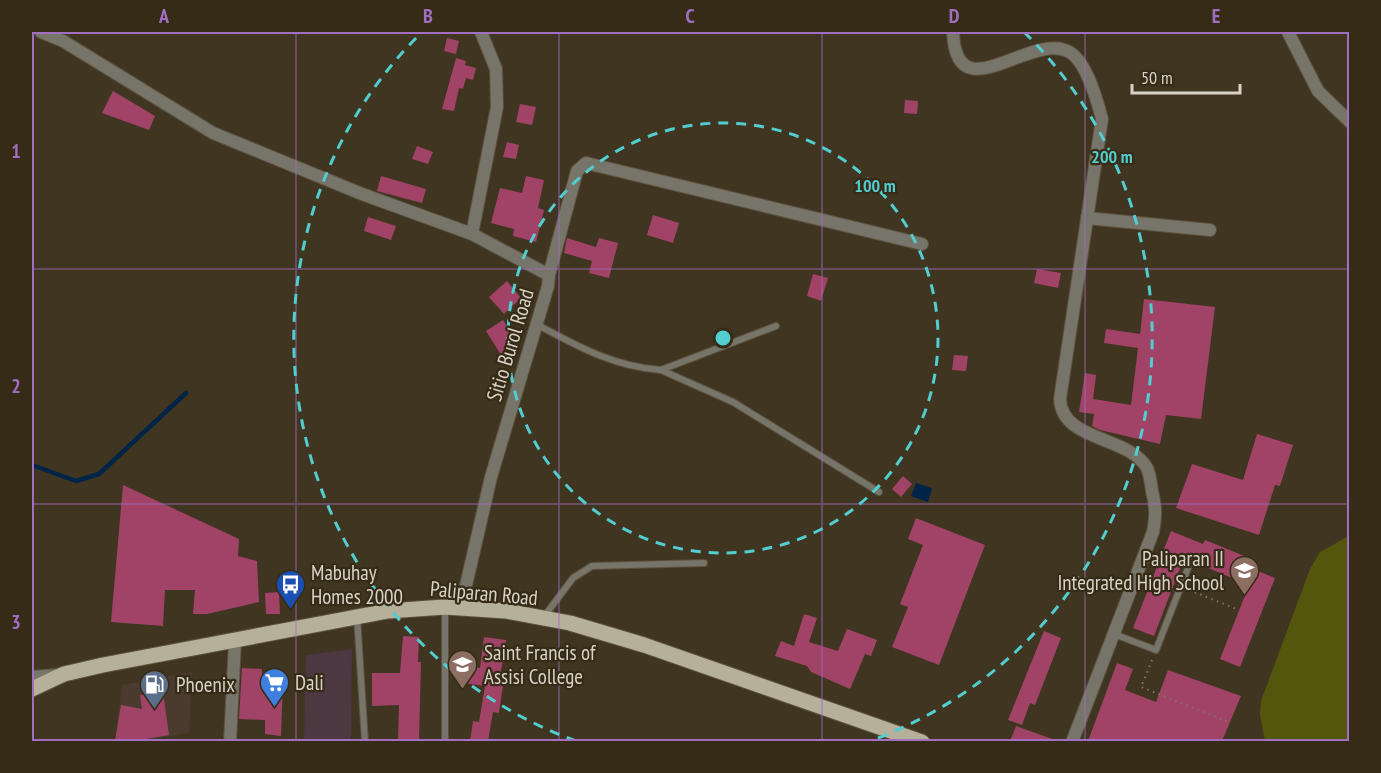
<svg xmlns="http://www.w3.org/2000/svg" width="1381" height="773" viewBox="0 0 1381 773" font-family="'PT Sans Narrow',sans-serif">
  <rect width="100%" height="100%" fill="#403520"/>
  <path fill="#4a3b2e" d="M 192,672 L 189,733 L 144,741 L 115,742 L 122,685 Z"/>
  <path fill="#4b3841" d="M 352,649 L 351,741 L 304,741 L 306,655 Z"/>
  <path fill="#55560d" d="M 1349,536 L 1349,741 L 1265,741 L 1260,715 L 1261,701 L 1310,569 L 1320,552 Z"/>
  <path fill="#002447" d="M 916,483 L 932,488 L 928,502 L 911,496 Z"/>
  <g fill="none" stroke-linecap="round" stroke-linejoin="round">
    <path stroke="#002447" stroke-width="4.5" d="M 32,465 L 76,481 L 99,474 L 186,393"/>
  </g>
  <g fill="#a04366">
    <path d="M 447,38 L 459,41 L 456,54 L 444,51 Z"/>
    <path d="M 456,58 L 466,61 L 465,65 L 476,68 L 473,80 L 466,78 L 463,89 L 459,88 L 454,111 L 442,109 Z"/>
    <path d="M 113,91 L 155,116 L 149,130 L 102,113 Z"/>
    <path d="M 905,100 L 918,101 L 917,114 L 904,113 Z"/>
    <path d="M 520,104 L 536,107 L 532,125 L 516,122 Z"/>
    <path d="M 507,142 L 519,145 L 516,159 L 503,157 Z"/>
    <path d="M 417,146 L 433,152 L 428,164 L 412,159 Z"/>
    <path d="M 381,176 L 426,189 L 422,203 L 377,191 Z"/>
    <path d="M 526,176 L 544,180 L 538,208 L 544,210 L 536,242 L 513,236 L 514,229 L 491,223 L 500,188 L 522,193 Z"/>
    <path d="M 653,215 L 679,223 L 673,243 L 647,235 Z"/>
    <path d="M 368,217 L 396,226 L 391,240 L 364,231 Z"/>
    <path d="M 567,238 L 596,247 L 599,238 L 618,243 L 609,278 L 589,273 L 592,261 L 564,253 Z"/>
    <path d="M 1037,269 L 1061,273 L 1058,288 L 1034,283 Z"/>
    <path d="M 813,274 L 828,278 L 821,301 L 807,296 Z"/>
    <path d="M 507,281 L 521,298 L 504,314 L 489,297 Z"/>
    <path d="M 1144,299 L 1215,307 L 1201,419 L 1166,415 L 1160,444 L 1100,430 L 1092,426 L 1094,414 L 1079,412 L 1085,373 L 1096,375 L 1093,399 L 1131,405 L 1138,348 L 1104,343 L 1106,329 L 1140,334 Z"/>
    <path d="M 503,320 L 518,344 L 501,355 L 486,331 Z"/>
    <path d="M 954,355 L 968,356 L 966,371 L 952,370 Z"/>
    <path d="M 1257,434 L 1293,445 L 1280,486 L 1275,485 L 1259,535 L 1176,508 L 1192,464 L 1243,480 Z"/>
    <path d="M 903,476 L 912,484 L 901,497 L 892,489 Z"/>
    <path d="M 123,485 L 239,539 L 238,556 L 257,561 L 259,602 L 207,614 L 193,614 L 195,590 L 165,590 L 163,626 L 111,622 Z"/>
    <path d="M 916,518 L 985,545 L 939,665 L 892,647 L 908,607 L 900,604 L 923,545 L 908,539 Z"/>
    <path d="M 1171,531 L 1203,544 L 1205,540 L 1247,557 L 1243,565 L 1275,578 L 1240,667 L 1220,659 L 1249,585 L 1184,558 L 1154,636 L 1133,628 Z"/>
    <path d="M 279,592 L 280,614 L 266,614 L 265,593 Z"/>
    <path d="M 804,614 L 817,618 L 809,642 L 838,651 L 847,629 L 877,640 L 871,656 L 865,654 L 850,689 L 811,672 L 807,666 L 775,656 L 781,641 L 794,646 Z"/>
    <path d="M 1044,631 L 1061,638 L 1035,705 L 1030,703 L 1022,725 L 1008,720 Z"/>
    <path d="M 403,636 L 419,637 L 418,662 L 421,662 L 419,741 L 398,741 L 399,705 L 372,706 L 372,673 L 400,673 Z"/>
    <path d="M 484,637 L 506,640 L 501,671 L 505,672 L 499,713 L 493,712 L 488,741 L 470,741 L 473,721 L 479,722 L 485,686 L 463,683 L 465,666 L 480,668 Z"/>
    <path d="M 1117,663 L 1133,669 L 1125,690 L 1156,702 L 1168,670 L 1241,696 L 1222,741 L 1088,741 Z"/>
    <path d="M 242,668 L 262,669 L 262,679 L 283,680 L 281,736 L 265,734 L 265,720 L 239,719 Z"/>
    <path d="M 163,692 L 169,735 L 134,741 L 115,741 L 121,705 L 142,709 L 140,695 Z"/>
    <path d="M 1016,726 L 1055,740 L 1055,741 L 1010,741 Z"/>
  </g>
  <g fill="none" stroke-linecap="round" stroke-linejoin="round">
    <defs>
      <g id="service">
        <path d="M 536,324 C 577,346 614,367 661,370 L 776,326"/>
        <path d="M 661,370 L 733,402 L 879,492"/>
        <path d="M 357,616 L 365,742"/>
        <path d="M 543,618 L 573,578 L 592,566 L 704,563"/>
        <path d="M 1114,634 L 1156,650 L 1188,568"/>
        <path d="M 445,740 L 445,609"/>
      </g>
      <g id="minor">
        <path d="M 41,32 L 63,41 L 213,133 L 362,194 L 472,234 L 549,275 L 548,286 L 491,477 L 461,607"/>
        <path d="M 953,32 C 956,115 1033,28 1071,53 C 1087,64 1097,100 1102,119 L 1060,399 C 1062,442 1128,435 1147,468 C 1150,474 1151,484 1152,491 C 1156,507 1156,516 1153,532 L 1072,742"/>
        <path d="M 1288,32 L 1318,91 L 1350,122"/>
        <path d="M 1087,218 L 1210,230"/>
        <path d="M 472,234 L 497,107 L 496,69 L 481,32"/>
        <path d="M 549,275 L 577,171 L 586,163 L 922,244"/>
        <path d="M 230,742 L 235,641"/>
      </g>
      <path id="tertiary" d="M 32,677 L 57,675"/>
      <path id="primary" d="M 32,689 L 64,674 L 103,665 L 388,611 L 445,607 L 506,611 L 570,623 L 644,645 L 922,742"/>
    </defs>
    <use href="#service" stroke="#5c513e" stroke-width="8"/>
    <use href="#minor" stroke="#5c513e" stroke-width="14"/>
    <use href="#tertiary" stroke="#5c513e" stroke-width="14"/>
    <use href="#primary" stroke="#5c513e" stroke-width="17"/>
    <g stroke="#7f7564" stroke-width="2" stroke-dasharray="1.5 4.5" stroke-linecap="butt">
      <path d="M 1189,590 L 1239,610"/>
      <path d="M 1152,660 L 1141,687 L 1231,723"/>
    </g>
    <use href="#service" stroke="#777469" stroke-width="6"/>
    <use href="#minor" stroke="#777469" stroke-width="12"/>
    <use href="#tertiary" stroke="#777469" stroke-width="12"/>
    <use href="#primary" stroke="#b6b09a" stroke-width="15"/>
  </g>
  <path fill="none" stroke="#a16ec2" stroke-width="1.5" stroke-opacity="0.55" d="M 296,32 L 296,742M 559,32 L 559,742M 822,32 L 822,742M 1085,32 L 1085,742M 32,269 L 1350,269M 32,504 L 1350,504"/>
  <g fill="none" stroke="#52cdd0" stroke-width="3" stroke-dasharray="10 8">
    <circle cx="723" cy="338" r="215"/>
    <path d="M576 741A429 429 0 0 1 422 32M1024 32A429 429 0 0 1 870 741"/>
  </g>
  <defs>
    <symbol id="school-pin" viewBox="-11 -11 22 30"><path d="M0 17L-7.5 6A9.5 9.5 0 1 1 7.5 6Z" fill="#8d6e63" stroke="#362b16"/><path d="M0-5L7-2L0 1L-7-2ZM-4 1L0 2.5L4 1V4Q0 6-4 4Z" fill="#fff"/></symbol>
    <symbol id="bus-pin" viewBox="-11 -11 22 30"><path d="M0 17L-7.5 6A9.5 9.5 0 1 1 7.5 6Z" fill="#1a4fb4" stroke="#362b16"/><path d="M-5-6H5V4H4V6H2V4H-2V6H-4V4H-5ZM-3.5-4V0h7V-4ZM-3.5 1.2v1.5H-2V1.2ZM2 1.2v1.5H3.5V1.2Z" fill="#fff"/></symbol>
    <symbol id="university-pin" viewBox="-11 -11 22 30"><path d="M0 17L-7.5 6A9.5 9.5 0 1 1 7.5 6Z" fill="#8d6e63" stroke="#362b16"/><path d="M0-5L7-2L0 1L-7-2ZM-4 1L0 2.5L4 1V4Q0 6-4 4Z" fill="#fff"/></symbol>
    <symbol id="supermarket-pin" viewBox="-11 -11 22 30"><path d="M0 17L-7.5 6A9.5 9.5 0 1 1 7.5 6Z" fill="#3f7fe0" stroke="#362b16"/><path d="M-6-5.5h2.5l.6 2H6L4.5 2H-2.5L-4.4-4H-6ZM-1.5 3.2a1.3 1.3 0 1 0 .1 0ZM3 3.2a1.3 1.3 0 1 0 .1 0Z" fill="#fff"/></symbol>
    <symbol id="fuel-pin" viewBox="-11 -11 22 30"><path d="M0 17L-7.5 6A9.5 9.5 0 1 1 7.5 6Z" fill="#5c6f8a" stroke="#362b16"/><path d="M-5.5-6h7V0h2V4h1.3V-2.5L3-4.5l.8-.8L6-3V5H2.5V1h-1V6h-7ZM-4.2-4.7v3.2H.2V-4.7Z" fill="#fff"/></symbol>
  </defs>
  <g fill-rule="evenodd">
    <use href="#school-pin" x="1228" y="554" width="33" height="45"/>
    <use href="#bus-pin" x="274" y="568" width="33" height="45"/>
    <use href="#university-pin" x="446" y="648" width="33" height="45"/>
    <use href="#supermarket-pin" x="258" y="666" width="33" height="45"/>
    <use href="#fuel-pin" x="138" y="668" width="33" height="45"/>
  </g>
  <g text-anchor="middle" dominant-baseline="central" stroke-width="4.5" stroke-linejoin="round" paint-order="stroke">
    <g font-size="21" fill="#d9d2c6" stroke="#362b16">
      <text transform="translate(510 345) rotate(-73)">Sitio Burol Road</text>
      <text transform="translate(484 593) rotate(5)">Paliparan Road</text>
    </g>
    <g font-size="21" fill="#d9d2c6" stroke="#362b16" text-anchor="start">
      <text x="1224" y="558" text-anchor="end">Paliparan II<tspan x="1224" dy="24">Integrated High School</tspan></text>
      <text x="311" y="572">Mabuhay<tspan x="311" dy="24">Homes 2000</tspan></text>
      <text x="484" y="652">Saint Francis of<tspan x="484" dy="24">Assisi College</tspan></text>
      <text x="295" y="682">Dali</text>
      <text x="176" y="684">Phoenix</text>
    </g>
  </g>
  <circle cx="723" cy="338" r="9" fill="#52cdd0" stroke="#362b16" stroke-width="3"/>
  <g font-size="18" text-anchor="middle" font-weight="bold" fill="#52cdd0" stroke="#362b16" stroke-width="4.5" stroke-linejoin="round" paint-order="stroke">
    <text x="1112" y="163">200 m</text>
    <text x="875" y="192">100 m</text>
  </g>
  <rect width="1381" height="773" fill="none" stroke="#362b16" stroke-width="66"/>
  <path d="M1132 84v9h108v-9" fill="none" stroke="#d9d2c6" stroke-width="3"/>
  <text x="1141" y="84" font-size="18" fill="#d9d2c6" stroke="#362b16" stroke-width="4.5" paint-order="stroke">50 m</text>
  <rect x="33" y="33" width="1315" height="707" fill="none" stroke="#a16ec2" stroke-width="2"/>
  <g font-size="20" text-anchor="middle" font-weight="bold" fill="#a16ec2">
    <text x="164" y="23">A</text>
    <text x="428" y="23">B</text>
    <text x="690" y="23">C</text>
    <text x="954" y="23">D</text>
    <text x="1216" y="23">E</text>
    <text x="16" y="158">1</text>
    <text x="16" y="393">2</text>
    <text x="16" y="629">3</text>
  </g>
</svg>
